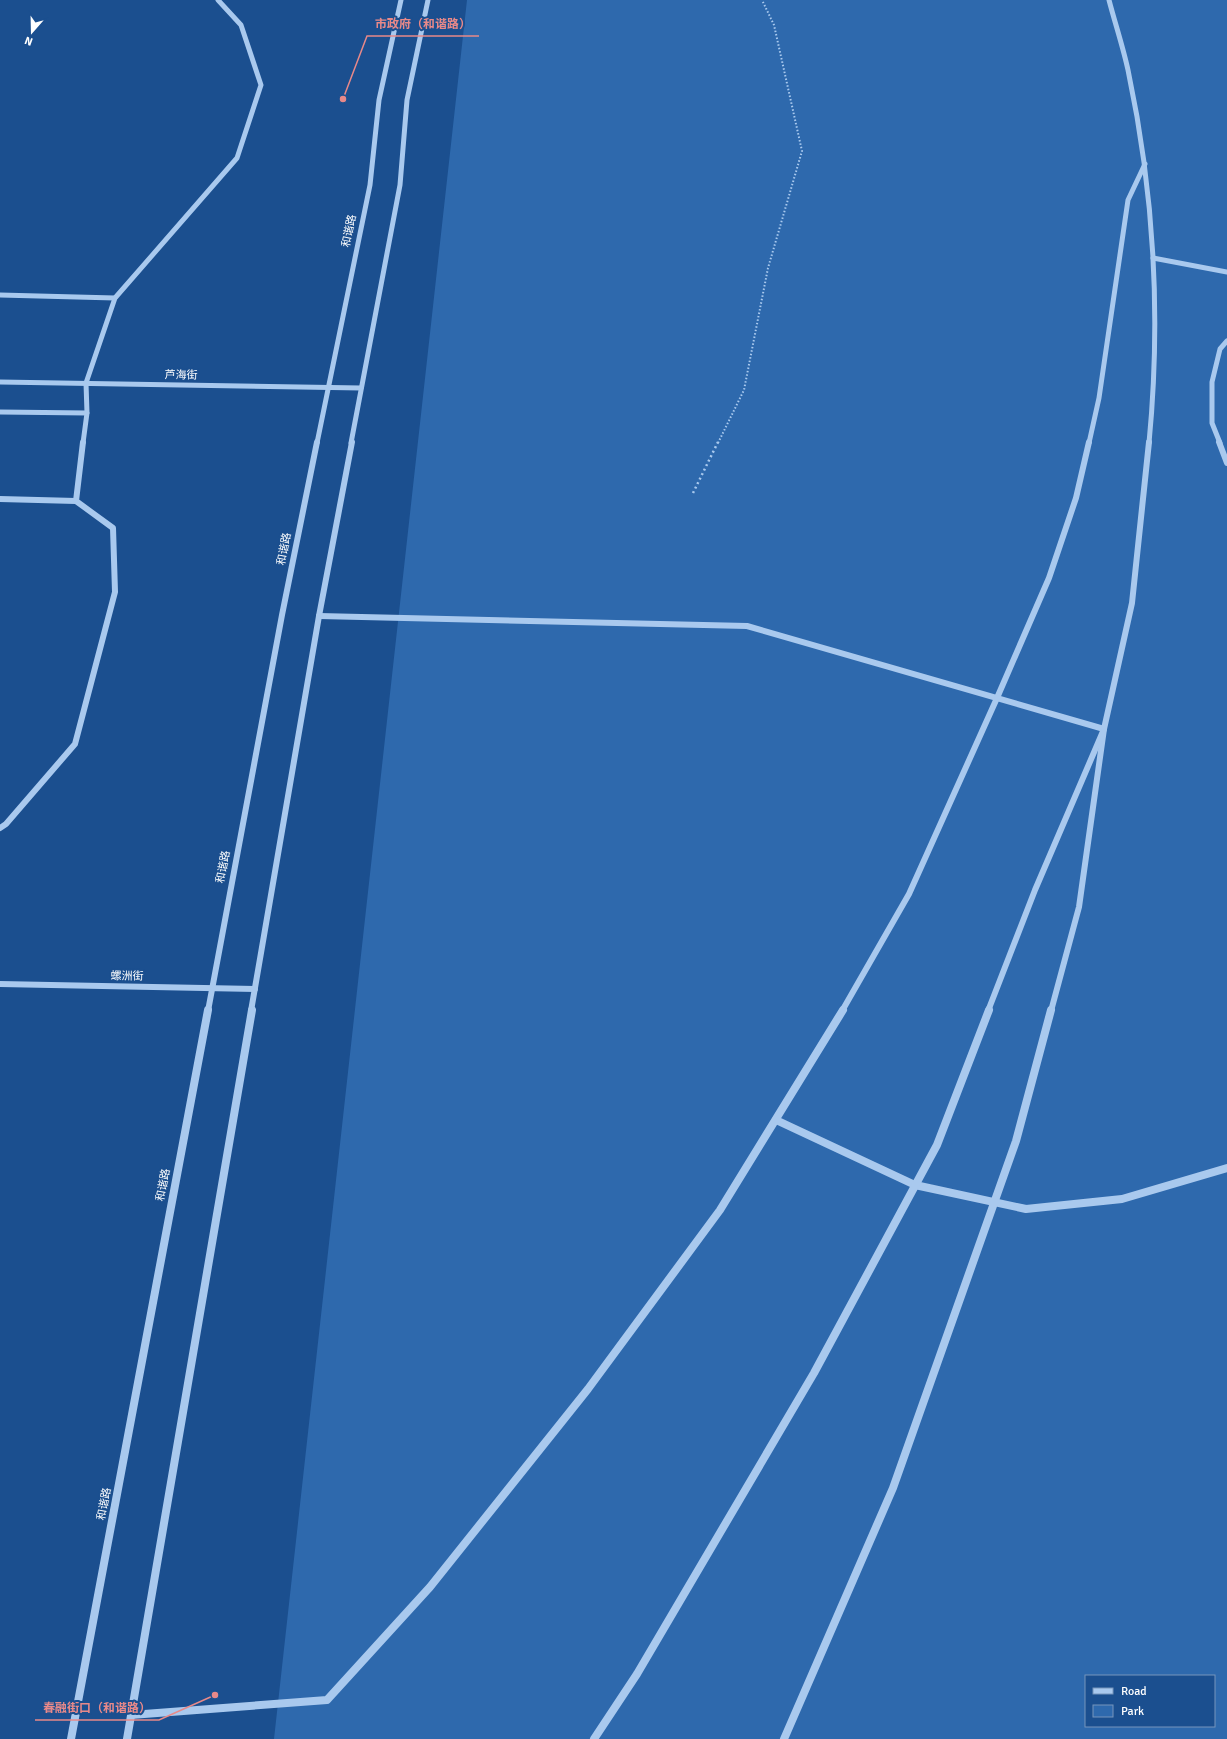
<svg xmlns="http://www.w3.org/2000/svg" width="1227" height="1739" viewBox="0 0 1227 1739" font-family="Signika,'Noto Sans SC',sans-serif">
  <rect width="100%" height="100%" fill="#1b4f8f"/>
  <path fill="#2e69ad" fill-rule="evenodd" d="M 467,0 L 1227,0 L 1227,1739 L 274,1739 ZM 1086,1676 L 1214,1676 L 1214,1726 L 1086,1726 Z"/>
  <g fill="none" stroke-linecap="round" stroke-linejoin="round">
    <path stroke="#a9c9ee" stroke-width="2" stroke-dasharray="1.5 2" stroke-linecap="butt" d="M 718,443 L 744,390 L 768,268 L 802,151 L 774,25 L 762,0"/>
    <path stroke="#a9c9ee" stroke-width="2.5" stroke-dasharray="2 3" stroke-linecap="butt" d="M 693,493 L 718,442"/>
    <g stroke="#a9c9ee" stroke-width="5">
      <path d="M 1109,0 C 1115,23 1123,47 1128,70 C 1154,192 1161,319 1149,443"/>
      <path d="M 1153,258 L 1227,272"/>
      <path d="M 0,295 L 115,298"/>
      <path d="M 0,382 L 361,388"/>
      <path d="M 0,412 L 87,413"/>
      <path d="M 83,443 L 87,413 L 86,383 L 115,298 L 237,158 L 261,85 L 241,25 L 218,0"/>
      <path d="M 317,443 L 370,185 L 379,100 L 401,0"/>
      <path d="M 351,443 L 400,185 L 407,100 L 428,0"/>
      <path d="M 1089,443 L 1099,398 L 1128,200 L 1145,164"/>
      <path d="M 1220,443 L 1212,423 L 1212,382 L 1220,349 L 1227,341"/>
    </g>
    <g stroke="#a9c9ee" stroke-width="6">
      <path d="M 1219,442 L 1227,463"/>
      <path d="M 0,499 L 76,501"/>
      <path d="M 319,616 L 747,626 L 1104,729 L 1079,907 L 1051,1011"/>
      <path d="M 0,828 L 6,824 L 75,744 L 115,592 L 113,528 L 76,501 L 83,442"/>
      <path d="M 0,984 L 255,989"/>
      <path d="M 208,1011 L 282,615 L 317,442"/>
      <path d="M 251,1011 L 319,616 L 352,442"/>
      <path d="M 842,1011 L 909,894 L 997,698 L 1049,578 L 1076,498 L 1089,442"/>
      <path d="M 988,1011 L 1035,890 L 1104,729 L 1132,603 L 1149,442"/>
    </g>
    <g stroke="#a9c9ee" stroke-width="8">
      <path d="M 776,1120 L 915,1185 L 1026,1209 L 1122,1199 L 1227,1168"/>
      <path d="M 131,1715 L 327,1700 L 430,1587 L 588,1389 L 720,1210 L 843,1010"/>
      <path d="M 71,1739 L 208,1010"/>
      <path d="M 127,1739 L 252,1010"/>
      <path d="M 594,1739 L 637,1674 L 814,1373 L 937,1145 L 989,1010"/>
      <path d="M 784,1739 L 893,1488 L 1016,1141 L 1051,1010"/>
    </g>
  </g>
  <g text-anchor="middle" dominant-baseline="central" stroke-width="4" stroke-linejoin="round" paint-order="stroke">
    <g font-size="11" fill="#fff" stroke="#1b4f8f">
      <text transform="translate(349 231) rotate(-78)">和谐路</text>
      <text transform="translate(181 375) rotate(1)">芦海街</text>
      <text transform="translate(284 549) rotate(-79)">和谐路</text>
      <text transform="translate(223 867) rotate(-79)">和谐路</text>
      <text transform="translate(127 976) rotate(1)">螺洲街</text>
      <text transform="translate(163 1185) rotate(-79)">和谐路</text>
      <text transform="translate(104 1504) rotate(-79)">和谐路</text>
    </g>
  </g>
  <path fill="none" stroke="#e88989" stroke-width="1.5" d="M343 99L367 36H479M215 1695L159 1720H35"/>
  <g fill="#e88989" stroke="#1b4f8f" stroke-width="1.5">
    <circle cx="343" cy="99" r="4"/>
    <circle cx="215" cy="1695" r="4"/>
  </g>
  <g font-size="12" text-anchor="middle" font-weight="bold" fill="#e88989" stroke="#1b4f8f" stroke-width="4" stroke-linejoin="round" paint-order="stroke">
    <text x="423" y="28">市政府（和谐路）</text>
    <text x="97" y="1712">春融街口（和谐路）</text>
  </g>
  <rect x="1085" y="1675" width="130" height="52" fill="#1b4f8f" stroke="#7695bc"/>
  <rect x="1093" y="1688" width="20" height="6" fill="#a9c9ee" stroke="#7695bc"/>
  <text x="1121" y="1695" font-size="12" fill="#ffffff">Road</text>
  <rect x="1093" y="1705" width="20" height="12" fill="#2e69ad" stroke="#7695bc"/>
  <text x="1121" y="1715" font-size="12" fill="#ffffff">Park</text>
  <g transform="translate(32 32) rotate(200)" stroke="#1b4f8f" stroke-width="3" paint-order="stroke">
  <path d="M0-3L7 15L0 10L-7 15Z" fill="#ffffff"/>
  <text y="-6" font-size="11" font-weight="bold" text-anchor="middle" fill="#ffffff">N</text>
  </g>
</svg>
